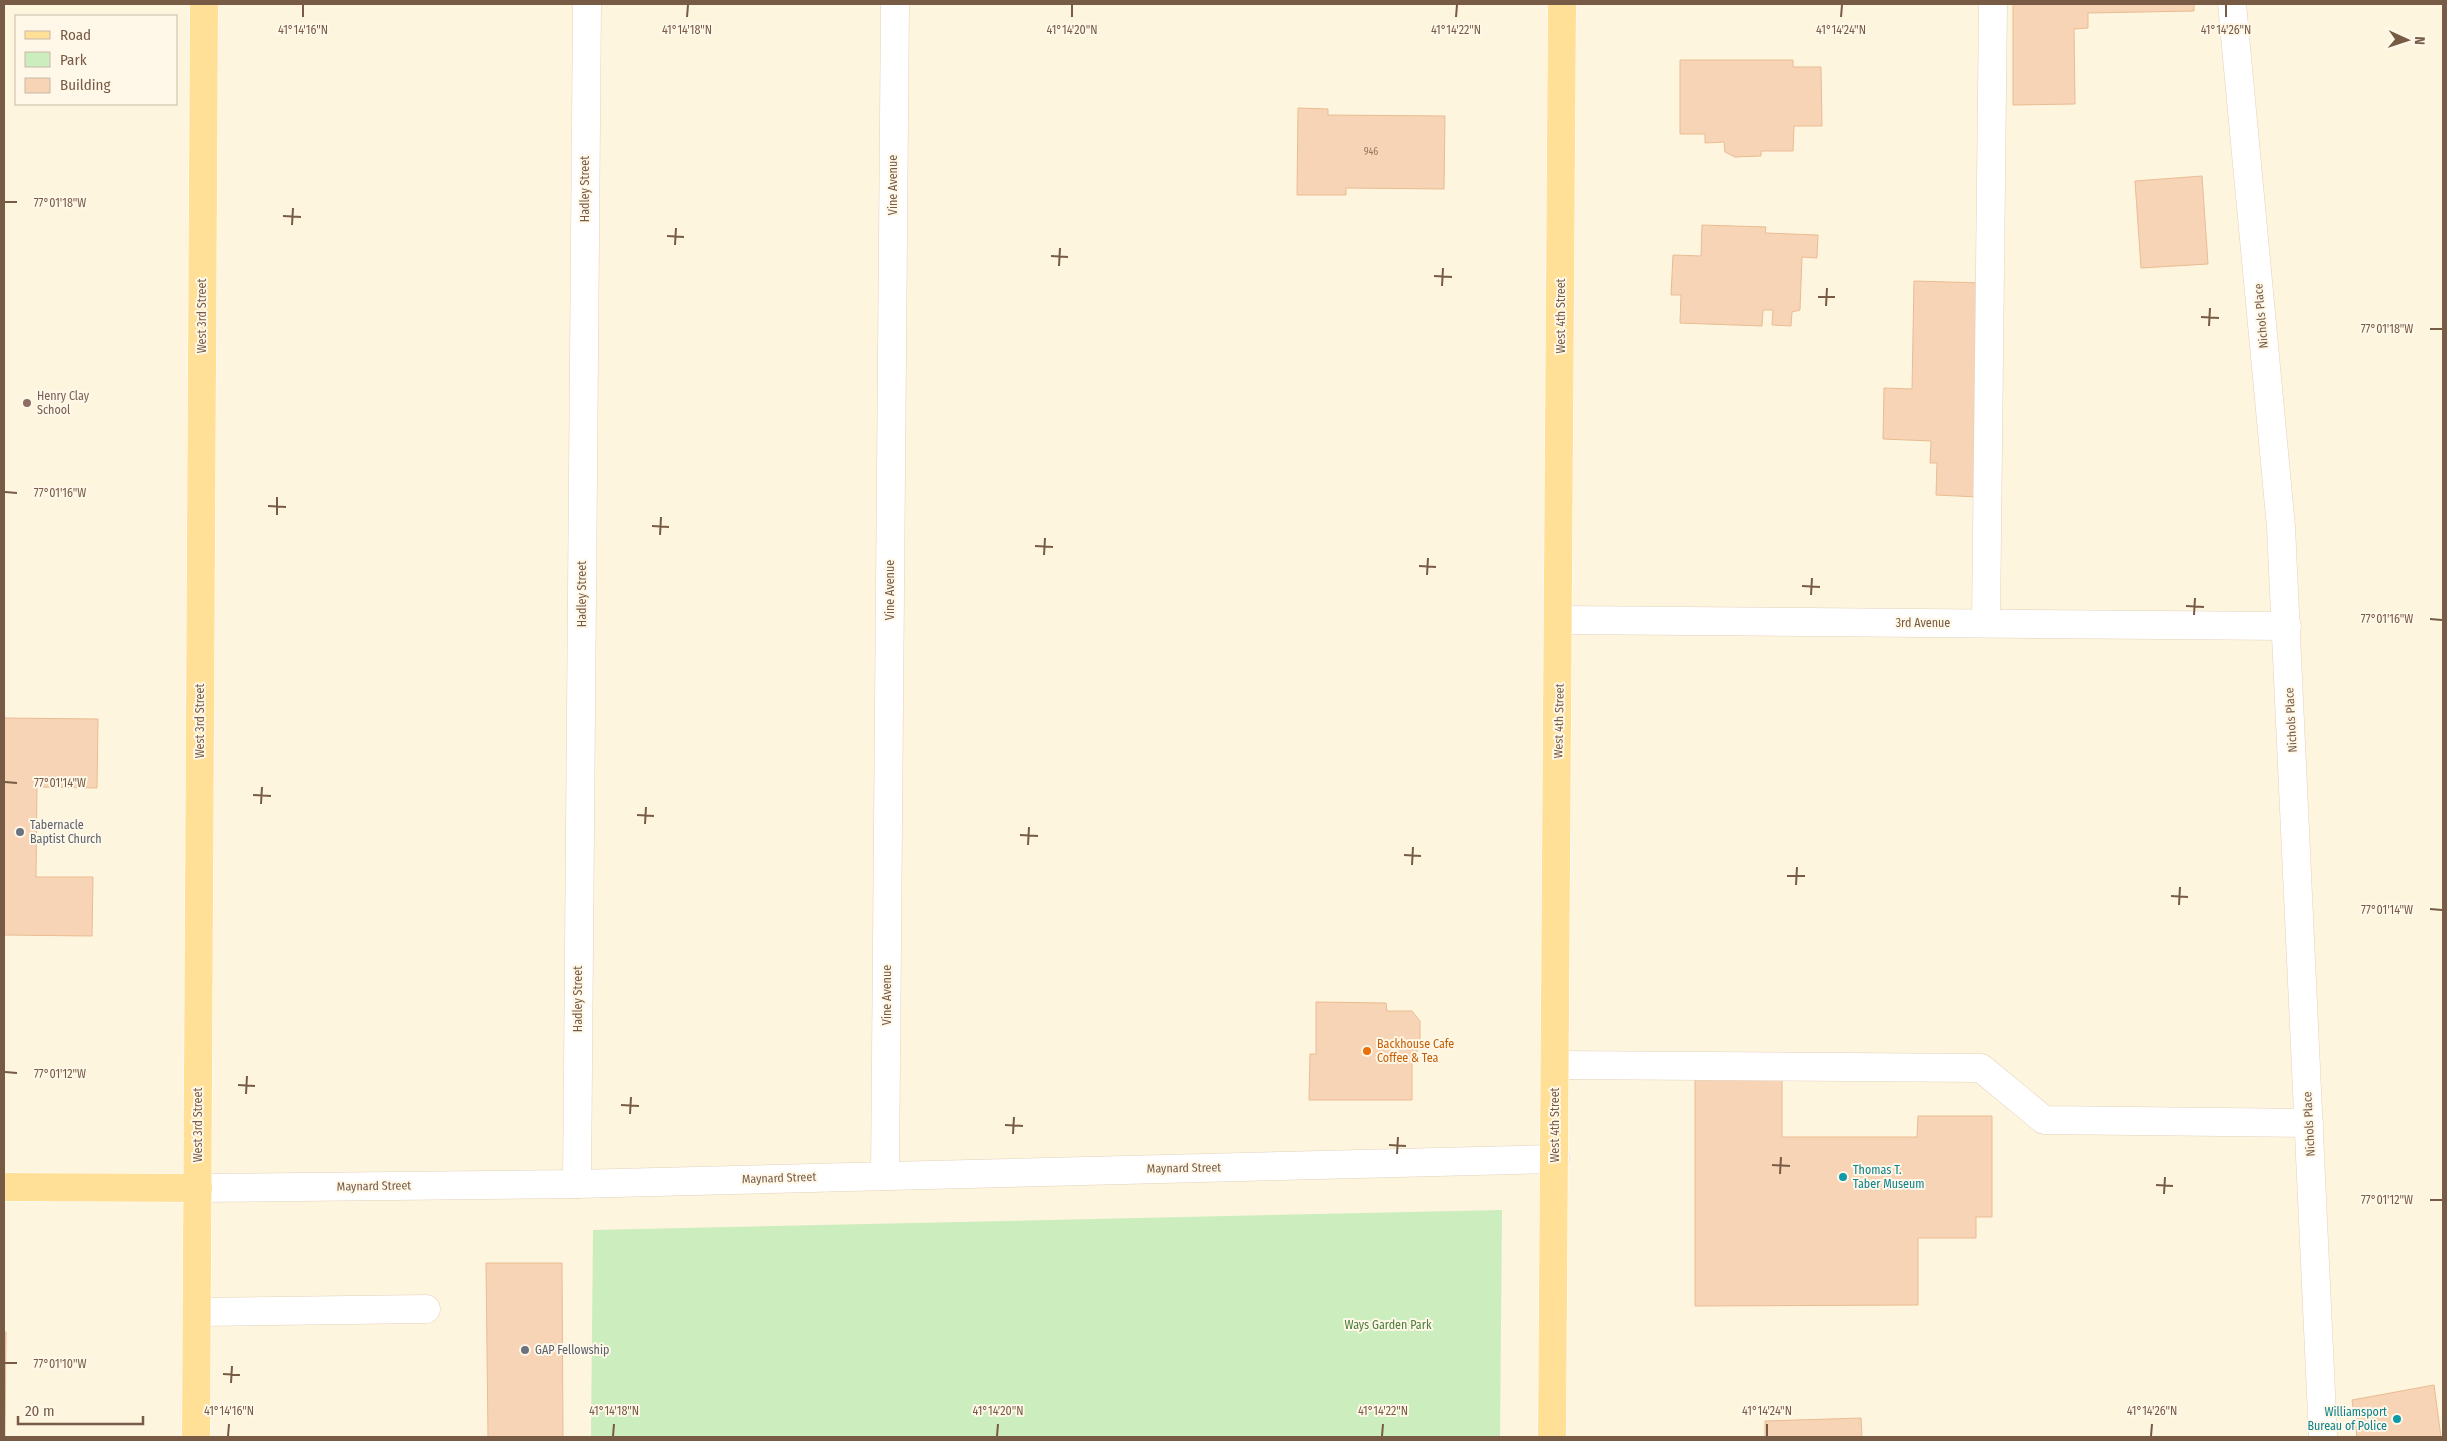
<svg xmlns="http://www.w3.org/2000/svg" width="2447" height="1441" viewBox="0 0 2447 1441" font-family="'Fira Sans Condensed',sans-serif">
  <rect width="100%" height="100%" fill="#fef5df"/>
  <path fill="#ccedbd" d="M 1502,1210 L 1500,1437 L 591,1437 L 593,1230 Z"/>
  <g fill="#f6d4b5" stroke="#eabc93">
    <path d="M 2013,4 L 2194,4 L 2194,11 L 2088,13 L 2088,28 L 2074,29 L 2075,104 L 2013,105 Z"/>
    <path d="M 1680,60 L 1793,60 L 1793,67 L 1821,67 L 1822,126 L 1794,126 L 1793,151 L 1761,151 L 1761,156 L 1735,157 L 1725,152 L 1724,142 L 1705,143 L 1705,134 L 1680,134 Z"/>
    <path d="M 1298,108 L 1328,109 L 1328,115 L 1445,116 L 1444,189 L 1346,188 L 1346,195 L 1297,195 Z"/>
    <path d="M 2202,176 L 2208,264 L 2141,268 L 2135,181 Z"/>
    <path d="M 1702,225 L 1766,227 L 1765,233 L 1818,235 L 1817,258 L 1802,257 L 1800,310 L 1792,312 L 1791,326 L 1772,325 L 1773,310 L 1763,310 L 1762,326 L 1680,323 L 1681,295 L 1671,295 L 1673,255 L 1701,256 Z"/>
    <path d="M 1914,281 L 1984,283 L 1978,497 L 1936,495 L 1937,463 L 1930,463 L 1931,441 L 1883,439 L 1884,388 L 1912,389 Z"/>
    <path d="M 4,718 L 98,719 L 97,788 L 37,787 L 36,877 L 93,877 L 92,936 L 4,935 Z"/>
    <path d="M 1316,1002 L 1386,1003 L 1387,1011 L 1412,1011 L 1420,1021 L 1420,1047 L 1412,1059 L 1412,1100 L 1309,1100 L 1310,1054 L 1316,1054 Z"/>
    <path d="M 1695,1079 L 1782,1079 L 1782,1137 L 1917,1137 L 1918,1116 L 1992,1116 L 1992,1217 L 1976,1217 L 1976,1238 L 1918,1238 L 1918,1305 L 1695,1306 Z"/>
    <path d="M 486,1263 L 562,1263 L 563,1437 L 488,1437 Z"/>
    <path d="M 4,1332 L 6,1332 L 5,1437 L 4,1437 Z"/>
    <path d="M 2434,1385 L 2441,1437 L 2357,1437 L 2352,1400 Z"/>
    <path d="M 1861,1418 L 1862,1437 L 1765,1437 L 1765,1421 Z"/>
  </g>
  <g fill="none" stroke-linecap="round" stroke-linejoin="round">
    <defs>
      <g id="minor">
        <path d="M 2232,4 L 2281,527 L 2323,1437"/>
        <path d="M 1560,620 L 2287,626"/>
        <path d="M 1986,623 L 1993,4"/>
        <path d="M 1556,1065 L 1981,1068 L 2044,1120 L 2309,1123"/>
        <path d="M 885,1176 L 895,4"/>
        <path d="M 577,1184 L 587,4"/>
        <path d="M 198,1188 L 577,1184 L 1555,1159"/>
        <path d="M 197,1312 L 426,1309"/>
      </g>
      <g id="major">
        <path d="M 4,1187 L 198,1188"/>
        <path d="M 196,1437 L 204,4"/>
        <path d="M 1552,1437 L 1562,4"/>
      </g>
    </defs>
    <use href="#minor" stroke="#e3d1bb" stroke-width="29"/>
    <use href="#major" stroke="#fff" stroke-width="29"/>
    <use href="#minor" stroke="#fff" stroke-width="28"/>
    <use href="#major" stroke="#ffe096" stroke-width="28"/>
  </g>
  <path fill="none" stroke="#775b45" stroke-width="2" d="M 303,17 L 303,5M 687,17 L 688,5M 1072,17 L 1072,5M 1456,17 L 1457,5M 1841,17 L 1842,5M 2226,17 L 2226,5M 5,202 L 17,202M 283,216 L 301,217M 292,225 L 293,208M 667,236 L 684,237M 675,245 L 676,228M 1051,256 L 1068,257M 1059,266 L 1060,248M 1434,276 L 1452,277M 1442,286 L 1443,268M 1818,297 L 1835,297M 1826,306 L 1827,288M 2201,317 L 2219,318M 2209,326 L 2210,308M 2430,329 L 2442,329M 5,492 L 17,493M 268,506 L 286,507M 277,515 L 277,497M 652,526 L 669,527M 660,535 L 661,517M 1035,546 L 1053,547M 1044,555 L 1045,538M 1419,566 L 1436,567M 1427,575 L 1428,558M 1802,586 L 1820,587M 1811,595 L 1812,578M 2186,606 L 2204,607M 2194,615 L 2195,598M 2430,619 L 2442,620M 5,782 L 17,783M 253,795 L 271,796M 261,804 L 262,787M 637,815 L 654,816M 645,824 L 646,807M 1020,835 L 1038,836M 1028,845 L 1029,827M 1404,855 L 1421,856M 1412,865 L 1413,847M 1787,876 L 1805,876M 1796,885 L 1797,867M 2171,896 L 2188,897M 2179,905 L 2180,887M 2430,909 L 2442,910M 5,1072 L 17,1073M 238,1085 L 255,1086M 246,1094 L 247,1076M 621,1105 L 639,1106M 630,1114 L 631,1097M 1005,1125 L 1023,1126M 1013,1134 L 1014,1117M 1389,1145 L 1406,1146M 1397,1154 L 1398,1137M 1772,1165 L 1790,1166M 1780,1174 L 1781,1157M 2156,1185 L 2173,1186M 2164,1194 L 2165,1177M 2430,1200 L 2442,1200M 5,1363 L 17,1363M 223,1374 L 240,1375M 231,1383 L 232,1366M 228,1436 L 229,1424M 613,1436 L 614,1424M 997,1436 L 998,1424M 1382,1436 L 1383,1424M 1767,1436 L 1767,1424M 2151,1436 L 2152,1424"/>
  <circle fill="#8d6e63" stroke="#fff8e8" stroke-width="2" cx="27" cy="403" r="5"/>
  <g fill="#6b7280" stroke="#fff8e8" stroke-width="2">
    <circle cx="20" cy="832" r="5"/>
    <circle cx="525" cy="1350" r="5"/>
  </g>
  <circle fill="#e8710a" stroke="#fff8e8" stroke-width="2" cx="1367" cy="1051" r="5"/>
  <g fill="#0f9aa8" stroke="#fff8e8" stroke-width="2">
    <circle cx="1843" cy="1177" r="5"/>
    <circle cx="2397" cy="1419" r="5"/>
  </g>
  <g text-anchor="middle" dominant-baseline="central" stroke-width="4" stroke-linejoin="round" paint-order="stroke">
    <g font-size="10" fill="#977961">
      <text x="1371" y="152">946</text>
    </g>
    <g font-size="12" fill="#775b45" stroke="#fff8e8">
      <text transform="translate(893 185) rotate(-90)">Vine Avenue</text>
      <text transform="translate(585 189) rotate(-90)">Hadley Street</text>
      <text transform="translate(202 316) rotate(-90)">West 3rd Street</text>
      <text transform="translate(1561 316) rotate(-90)">West 4th Street</text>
      <text transform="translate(2261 316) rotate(-95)">Nichols Place</text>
      <text transform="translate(890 590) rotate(-90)">Vine Avenue</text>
      <text transform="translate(582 594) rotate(-90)">Hadley Street</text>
      <text x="1923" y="623">3rd Avenue</text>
      <text transform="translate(2291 720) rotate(-93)">Nichols Place</text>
      <text transform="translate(200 721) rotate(-90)">West 3rd Street</text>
      <text transform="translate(1559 721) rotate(-89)">West 4th Street</text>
      <text transform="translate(887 995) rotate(-90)">Vine Avenue</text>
      <text transform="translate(578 999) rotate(-90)">Hadley Street</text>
      <text transform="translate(2309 1124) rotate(-93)">Nichols Place</text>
      <text transform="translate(198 1125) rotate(-90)">West 3rd Street</text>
      <text transform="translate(1555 1125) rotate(-90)">West 4th Street</text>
      <text transform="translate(1184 1168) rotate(-1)">Maynard Street</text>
      <text transform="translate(779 1178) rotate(-2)">Maynard Street</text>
      <text transform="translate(374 1186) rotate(-1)">Maynard Street</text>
    </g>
    <g font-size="12" fill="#785e54" stroke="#fff8e8" text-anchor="start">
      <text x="37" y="396">Henry Clay<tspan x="37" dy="14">School</tspan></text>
    </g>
    <g font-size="12" fill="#5b616d" stroke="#fff8e8" text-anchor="start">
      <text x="30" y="825">Tabernacle<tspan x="30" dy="14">Baptist Church</tspan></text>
      <text x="535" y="1350">GAP Fellowship</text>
    </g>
    <g font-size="12" fill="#c56008" stroke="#fff8e8" text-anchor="start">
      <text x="1377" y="1044">Backhouse Cafe<tspan x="1377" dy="14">Coffee &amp; Tea</tspan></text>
    </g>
    <g font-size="12" fill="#0d838f" stroke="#fff8e8" text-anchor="start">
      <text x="1853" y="1170">Thomas T.<tspan x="1853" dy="14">Taber Museum</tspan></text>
      <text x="2387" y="1412" text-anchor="end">Williamsport<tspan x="2387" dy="14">Bureau of Police</tspan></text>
    </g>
    <g font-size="12" fill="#4a7e3b" stroke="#fff8e8">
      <text x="1388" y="1325">Ways Garden Park</text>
    </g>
  </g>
  <g font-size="12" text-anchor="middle" fill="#775b45" stroke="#fff8e8" stroke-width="4" stroke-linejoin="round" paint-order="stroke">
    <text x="303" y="34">41°14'16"N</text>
    <text x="687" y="34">41°14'18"N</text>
    <text x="1072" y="34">41°14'20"N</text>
    <text x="1456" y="34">41°14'22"N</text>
    <text x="1841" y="34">41°14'24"N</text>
    <text x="2226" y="34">41°14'26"N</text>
    <text x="60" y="207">77°01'18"W</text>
    <text x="2387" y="333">77°01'18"W</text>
    <text x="60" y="497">77°01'16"W</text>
    <text x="2387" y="623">77°01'16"W</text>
    <text x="60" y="787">77°01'14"W</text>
    <text x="2387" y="914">77°01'14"W</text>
    <text x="60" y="1078">77°01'12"W</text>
    <text x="2387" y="1204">77°01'12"W</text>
    <text x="60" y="1368">77°01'10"W</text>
    <text x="229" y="1415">41°14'16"N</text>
    <text x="614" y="1415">41°14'18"N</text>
    <text x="998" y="1415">41°14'20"N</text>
    <text x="1383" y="1415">41°14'22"N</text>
    <text x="1767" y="1415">41°14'24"N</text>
    <text x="2152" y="1415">41°14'26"N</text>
  </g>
  <rect width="2447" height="1441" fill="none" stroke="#775b45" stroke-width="10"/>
  <rect x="15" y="15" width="162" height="90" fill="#fff8e8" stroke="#c9b9a7"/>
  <rect x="25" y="31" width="25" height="8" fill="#ffe096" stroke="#c9b9a7"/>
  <text x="60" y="40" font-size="15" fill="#775b45">Road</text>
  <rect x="25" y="52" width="25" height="15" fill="#ccedbd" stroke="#c9b9a7"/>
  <text x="60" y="65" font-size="15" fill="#775b45">Park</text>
  <rect x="25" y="78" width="25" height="15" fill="#f6d4b5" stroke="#c9b9a7"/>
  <text x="60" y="90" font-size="15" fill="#775b45">Building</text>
  <g transform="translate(2407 40) rotate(93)" stroke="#fff8e8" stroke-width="4" paint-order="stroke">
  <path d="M0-4L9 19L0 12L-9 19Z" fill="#775b45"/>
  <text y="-8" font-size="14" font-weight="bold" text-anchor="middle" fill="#775b45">N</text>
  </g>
  <path d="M18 1416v8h125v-8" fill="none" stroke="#775b45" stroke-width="2.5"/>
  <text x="25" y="1416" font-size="15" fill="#775b45" stroke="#fff8e8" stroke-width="4" paint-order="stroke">20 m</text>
</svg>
